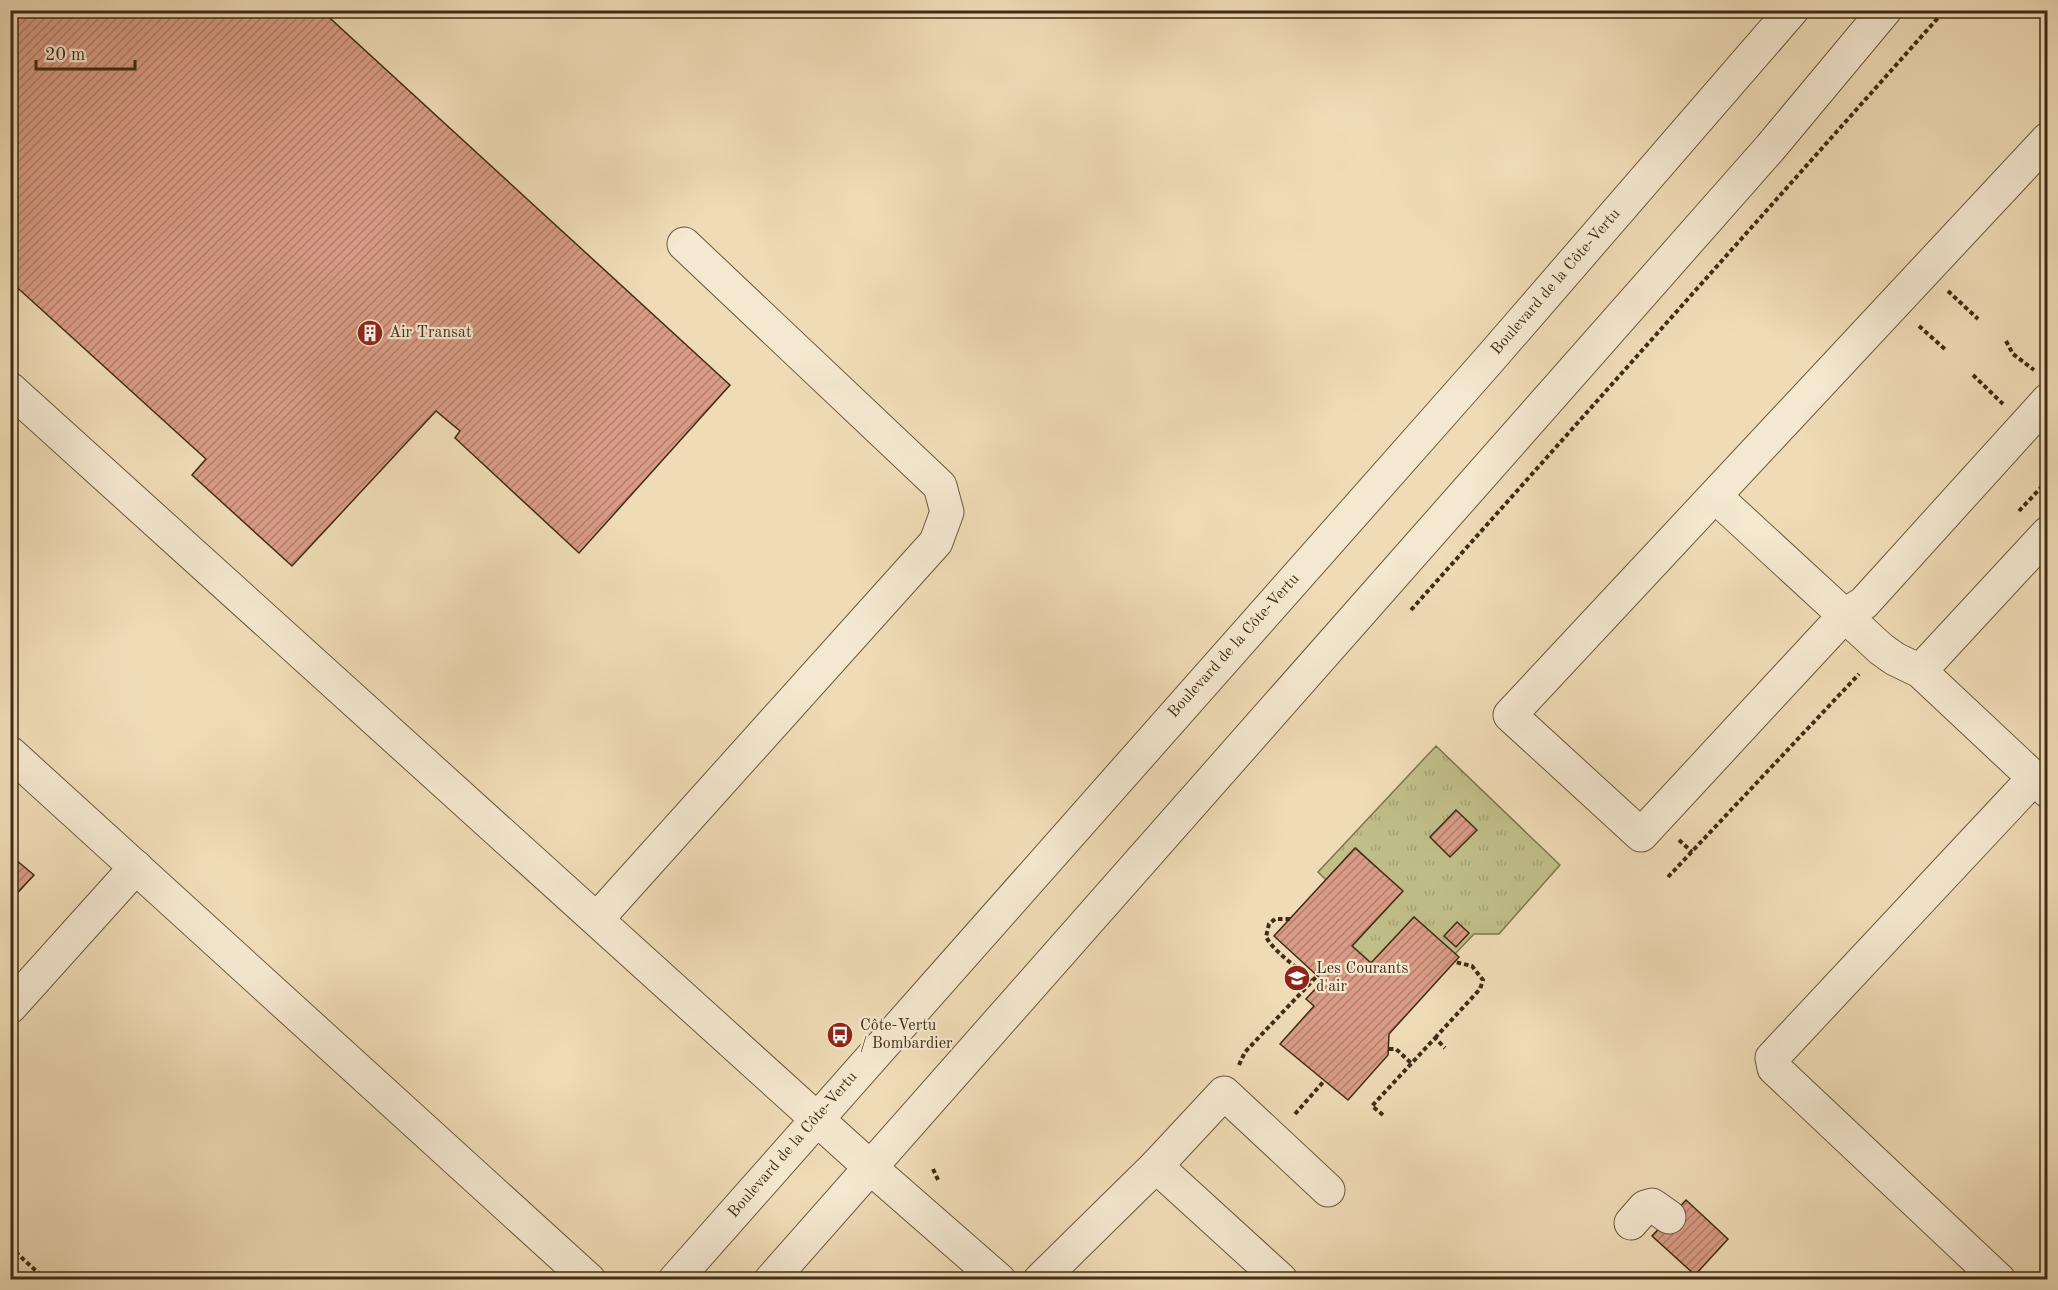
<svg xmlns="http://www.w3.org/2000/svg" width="2058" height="1290" viewBox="0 0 2058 1290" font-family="'Old Standard TT',serif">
  <defs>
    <pattern id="park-tufts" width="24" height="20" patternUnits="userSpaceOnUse" patternTransform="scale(1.5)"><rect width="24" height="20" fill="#c0be89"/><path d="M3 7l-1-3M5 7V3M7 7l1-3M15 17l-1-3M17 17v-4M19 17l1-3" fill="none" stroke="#a6a375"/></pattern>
    <pattern id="building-hatch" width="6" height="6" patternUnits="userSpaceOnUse" patternTransform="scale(1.5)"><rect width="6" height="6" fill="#d99b85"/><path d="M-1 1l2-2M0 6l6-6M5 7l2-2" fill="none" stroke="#b17f6c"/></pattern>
  </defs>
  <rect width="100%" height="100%" fill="#efdcb7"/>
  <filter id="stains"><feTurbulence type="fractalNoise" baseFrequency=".00333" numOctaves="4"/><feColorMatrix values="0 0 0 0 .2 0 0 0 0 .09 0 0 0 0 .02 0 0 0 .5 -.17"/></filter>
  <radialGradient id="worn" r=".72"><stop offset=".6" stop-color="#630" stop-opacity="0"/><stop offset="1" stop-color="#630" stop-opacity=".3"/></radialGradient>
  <path fill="url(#park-tufts)" stroke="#80754e" stroke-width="1.5" d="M 1436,746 L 1560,865 L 1499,934 L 1474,934 L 1455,954 L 1414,917 L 1371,963 L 1352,946 L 1402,891 L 1356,848 L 1326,880 L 1318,872 Z"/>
  <g fill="url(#building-hatch)" stroke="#3f2c13" stroke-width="1.5">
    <path d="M 10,10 L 321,10 L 730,385 L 579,553 L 455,438 L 460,431 L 436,411 L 292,566 L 192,475 L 206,459 L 10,281 L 10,258 L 14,253 L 10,250 Z"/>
    <path d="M 1456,810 L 1477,830 L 1450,857 L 1430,837 Z"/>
    <path d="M 1355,848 L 1403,891 L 1352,946 L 1371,963 L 1414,917 L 1459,957 L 1389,1034 L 1388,1055 L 1348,1100 L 1280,1044 L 1314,1006 L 1306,999 L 1323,981 L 1274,936 Z"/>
    <path d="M 10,855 L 34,875 L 10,901 Z"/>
    <path d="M 1457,922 L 1469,933 L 1456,947 L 1444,936 Z"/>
    <path d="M 1686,1200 L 1728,1239 L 1695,1275 L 1652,1236 Z"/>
  </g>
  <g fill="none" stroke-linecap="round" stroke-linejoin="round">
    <defs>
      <g id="minor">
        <path d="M 2048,139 L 1510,715 L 1641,835 L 1845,615 L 1864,603 L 2048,400"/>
        <path d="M 10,389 L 871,1168 L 999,1280"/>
        <path d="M 1716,497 L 1881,649 L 1895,659 L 1920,671 L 2048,791"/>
        <path d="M 1920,671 L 2048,533"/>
        <path d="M 10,753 L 589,1280"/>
        <path d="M 597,919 L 936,542 L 947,512 L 940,486 L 684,244"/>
        <path d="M 10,1007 L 136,867"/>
        <path d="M 1156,1166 L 1281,1280"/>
        <path d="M 1631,1223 L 1645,1207 L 1652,1205 L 1669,1217"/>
        <path d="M 675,1280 L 1488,361 L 1792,10"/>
        <path d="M 771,1280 L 1770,148 L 1885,10"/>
        <path d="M 1040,1280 L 1156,1166 L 1224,1093 L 1328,1190"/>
        <path d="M 1999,1280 L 1774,1068 L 1772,1058 L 2034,778"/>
      </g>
    </defs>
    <use href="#minor" stroke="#6b583c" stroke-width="35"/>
    <g stroke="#3f2c13" stroke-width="4" stroke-dasharray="4.5 3" stroke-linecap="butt">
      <path d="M 1948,291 L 1978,319"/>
      <path d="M 1919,326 L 1947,351"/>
      <path d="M 2006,341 L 2013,354 L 2034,370"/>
      <path d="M 1973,375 L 2003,404"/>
      <path d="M 2019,511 L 2048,480"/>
      <path d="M 1411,610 L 1945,10"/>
      <path d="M 1679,840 L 1692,852"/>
      <path d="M 1668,877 L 1859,674"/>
      <path d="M 1290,919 L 1275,919 L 1269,924 L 1266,937 C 1277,955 1297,966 1311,981"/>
      <path d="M 1435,1038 L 1480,989 L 1483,980 L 1472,966 L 1455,962"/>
      <path d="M 1389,1049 L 1396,1049 L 1411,1063"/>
      <path d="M 1239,1065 L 1245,1052 L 1317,976"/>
      <path d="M 1295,1114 L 1324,1081"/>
      <path d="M 1383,1115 L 1372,1106 L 1435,1038 L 1445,1048"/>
      <path d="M 933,1169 L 939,1182"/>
      <path d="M 10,1247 L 46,1280"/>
    </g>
    <use href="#minor" stroke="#f5e8d0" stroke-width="33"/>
  </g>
  <defs>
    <symbol id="building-disc" viewBox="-11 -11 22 22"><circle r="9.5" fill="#8f2418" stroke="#f5e8d0"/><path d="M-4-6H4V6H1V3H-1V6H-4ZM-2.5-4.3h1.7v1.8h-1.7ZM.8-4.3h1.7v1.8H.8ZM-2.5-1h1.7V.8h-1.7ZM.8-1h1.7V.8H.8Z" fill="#fff"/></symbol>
    <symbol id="school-disc" viewBox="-11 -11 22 22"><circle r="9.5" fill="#8f2418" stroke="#f5e8d0"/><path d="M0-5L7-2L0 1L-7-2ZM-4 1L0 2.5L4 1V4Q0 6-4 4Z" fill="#fff"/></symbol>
    <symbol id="bus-disc" viewBox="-11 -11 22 22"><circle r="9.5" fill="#8f2418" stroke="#f5e8d0"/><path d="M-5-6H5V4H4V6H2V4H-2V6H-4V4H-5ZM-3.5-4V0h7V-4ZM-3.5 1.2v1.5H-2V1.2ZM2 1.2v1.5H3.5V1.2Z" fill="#fff"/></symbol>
  </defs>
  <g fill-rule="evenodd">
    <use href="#building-disc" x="355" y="318" width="30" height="30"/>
    <use href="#school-disc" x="1282" y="963" width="30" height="30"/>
    <use href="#bus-disc" x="825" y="1020" width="30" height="30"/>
  </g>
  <g text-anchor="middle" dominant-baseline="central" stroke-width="4.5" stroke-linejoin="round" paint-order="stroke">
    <g font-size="16" fill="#3f2c13" stroke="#f5e8d0">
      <text transform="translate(1556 282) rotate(-49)">Boulevard de la Côte-Vertu</text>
      <text transform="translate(1234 646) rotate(-48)">Boulevard de la Côte-Vertu</text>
      <text transform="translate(793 1145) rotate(-49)">Boulevard de la Côte-Vertu</text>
    </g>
    <g font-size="16" fill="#3f2c13" stroke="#f5e8d0" text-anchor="start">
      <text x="389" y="333">Air Transat</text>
      <text x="1316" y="969">Les Courants<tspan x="1316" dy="18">d'air</tspan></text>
      <text x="860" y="1026">Côte-Vertu<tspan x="860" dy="18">/ Bombardier</tspan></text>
    </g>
  </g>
  <rect width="2058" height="1290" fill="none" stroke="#efdcb7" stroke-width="36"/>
  <rect x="12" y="12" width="2034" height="1266" fill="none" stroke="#3f2c13" stroke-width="3"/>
  <rect x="18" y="18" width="2022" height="1254" fill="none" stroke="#3f2c13" stroke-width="1.5"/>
  <path d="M36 60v9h99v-9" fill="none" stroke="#3f2c13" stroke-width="3"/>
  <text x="45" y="60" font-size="18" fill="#3f2c13" stroke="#f5e8d0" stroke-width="4.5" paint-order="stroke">20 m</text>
  <rect width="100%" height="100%" filter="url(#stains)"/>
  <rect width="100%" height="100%" fill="url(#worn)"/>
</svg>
